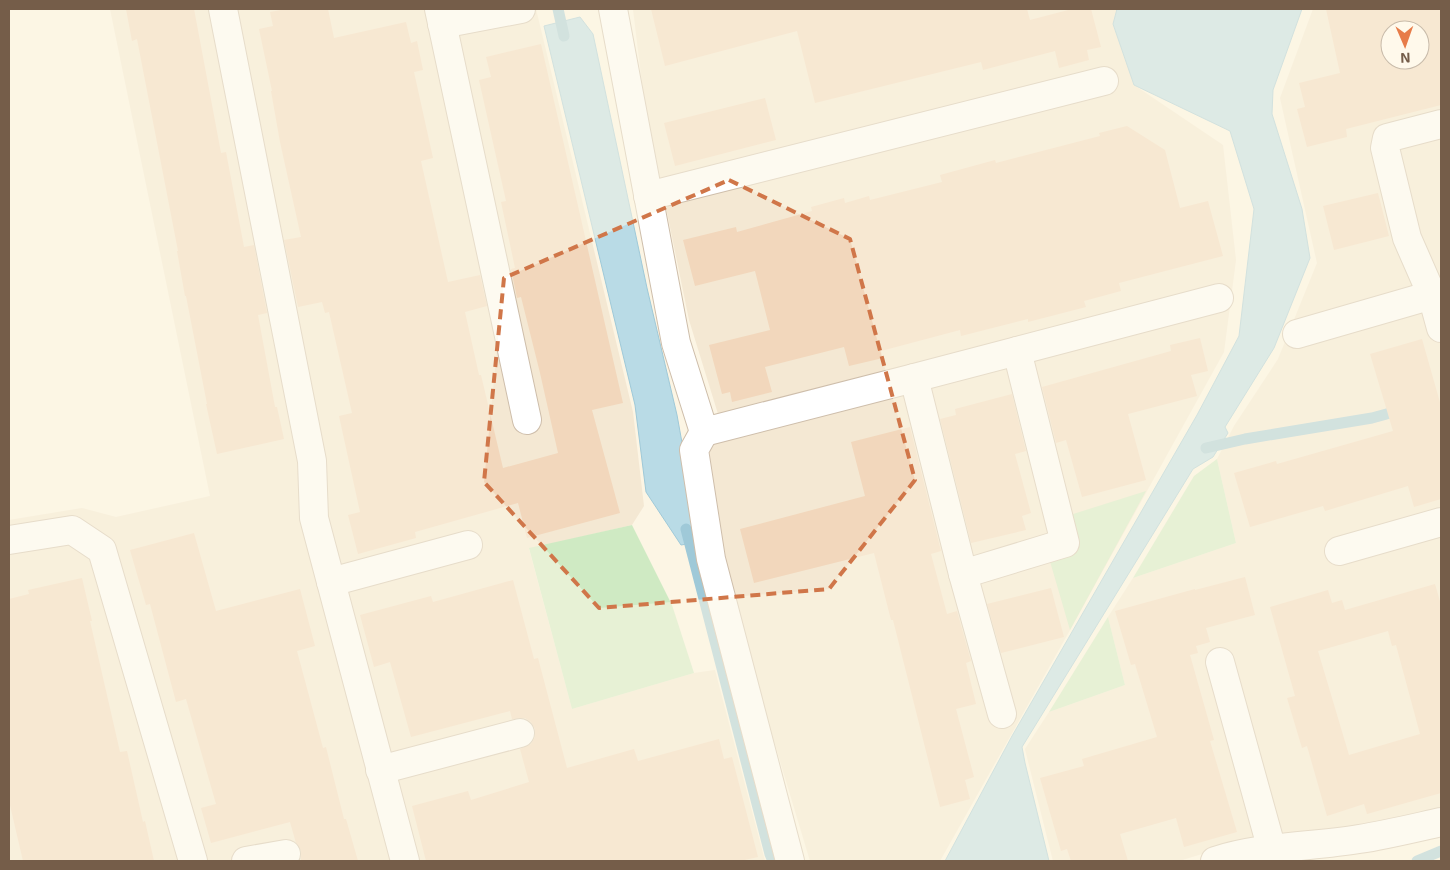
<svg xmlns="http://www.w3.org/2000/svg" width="1450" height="870" viewBox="0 0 1450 870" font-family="'Exo 2',sans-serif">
  <rect width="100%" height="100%" fill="#fcf5e4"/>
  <g fill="#f4e8d3" fill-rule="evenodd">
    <path d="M 110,9 L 536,9 L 633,412 L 644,506 L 632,525 L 529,549 L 572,709 L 694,673 L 715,670 L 765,861 L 9,861 L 9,520 L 82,508 L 116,517 L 210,496 Z"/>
    <path d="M 633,9 L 1117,9 L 1113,24 L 1134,85 L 1223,145 L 1236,260 L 1224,352 L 1070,630 L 940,861 L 810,861 L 731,598 L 708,458 L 718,414 L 689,320 L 644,100 Z"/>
    <path d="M 1313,9 L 1441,9 L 1441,810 L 1330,835 L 1225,847 L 1179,861 L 1053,861 L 1025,749 L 1049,712 L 1125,685 L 1108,617 L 1133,578 L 1236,543 L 1217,459 L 1234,426 L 1278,359 L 1317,263 L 1280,98 ZM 1390,30 L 1420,30 L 1420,60 L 1390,60 Z"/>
  </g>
  <g fill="#cfeac3">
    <path d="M 1217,459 L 1236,543 L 1133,578 L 1194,476 Z"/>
    <path d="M 1146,491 L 1070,630 L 1049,558 L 1078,549 L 1070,515 Z"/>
    <path d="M 632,525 L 672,605 L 694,673 L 572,709 L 529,548 Z"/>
    <path d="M 1108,617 L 1125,685 L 1049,712 Z"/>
  </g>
  <g fill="#b9dbe6" stroke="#9fc9d8">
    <path d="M 1117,9 L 1302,9 L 1273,90 L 1272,114 L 1302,209 L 1310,258 L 1274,348 L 1225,427 L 1228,433 L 1213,457 L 1193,469 L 1022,747 L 1025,763 L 1049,861 L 945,861 L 1012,736 L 1197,415 L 1239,336 L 1254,209 L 1230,131 L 1134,85 L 1113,24 Z"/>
    <path d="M 580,17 L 593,34 L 647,288 L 677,415 L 700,542 L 681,545 L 646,492 L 635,405 L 544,26 Z"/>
  </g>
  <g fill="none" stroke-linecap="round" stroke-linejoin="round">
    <g stroke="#9fc9d8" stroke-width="11">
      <path d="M 558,9 L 564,36"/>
      <path d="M 1206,448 L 1245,439 L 1372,418 L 1401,410"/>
      <path d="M 686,529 L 770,854 L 773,861"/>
      <path d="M 1417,861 L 1441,851"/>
    </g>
  </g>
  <g fill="#f2d7bc" fill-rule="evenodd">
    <path d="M 126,9 L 194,9 L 221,153 L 226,152 L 244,247 L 254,245 L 267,313 L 258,315 L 275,407 L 277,407 L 284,439 L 217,454 L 206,404 L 207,404 L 186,296 L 185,296 L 177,251 L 178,251 L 137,39 L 132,41 Z"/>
    <path d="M 286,9 L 328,9 L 334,38 L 406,22 L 411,43 L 417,41 L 423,70 L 414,72 L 433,158 L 421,161 L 448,282 L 480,275 L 487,306 L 465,312 L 479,375 L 481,375 L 503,468 L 558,453 L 540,373 L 521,297 L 517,298 L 511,269 L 515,268 L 501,202 L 506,201 L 479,80 L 491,77 L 486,57 L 541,44 L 623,403 L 592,410 L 620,513 L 527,538 L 518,503 L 415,532 L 416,538 L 358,554 L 348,515 L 360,512 L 339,416 L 352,413 L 329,312 L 325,313 L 322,302 L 298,307 L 284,240 L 301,237 L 280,142 L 271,91 L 272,91 L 259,29 L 273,26 L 270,12 Z"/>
    <path d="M 651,9 L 1027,9 L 1030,20 L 1072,9 L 1091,9 L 1101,47 L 1087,50 L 1089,60 L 1059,68 L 1055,51 L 983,70 L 981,62 L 815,103 L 797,31 L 665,66 Z"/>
    <path d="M 1326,9 L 1441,9 L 1441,105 L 1346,129 L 1347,137 L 1307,147 L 1297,109 L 1305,107 L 1299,83 L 1340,73 ZM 1390,30 L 1420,30 L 1420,60 L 1390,60 Z"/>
    <path d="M 765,98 L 776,140 L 675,166 L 664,123 Z"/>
    <path d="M 1127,126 L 1165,150 L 1180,208 L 1208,201 L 1223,256 L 1119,283 L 1121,291 L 1084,301 L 1086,307 L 1028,322 L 1028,319 L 961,336 L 960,330 L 881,351 L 883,358 L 849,366 L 844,347 L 765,367 L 772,392 L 732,402 L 730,392 L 722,394 L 709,345 L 770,330 L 755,271 L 695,286 L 683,240 L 736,227 L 737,232 L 812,211 L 811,207 L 844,198 L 845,203 L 869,196 L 870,200 L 942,182 L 940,175 L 995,160 L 996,163 L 1100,136 L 1099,133 Z"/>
    <path d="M 1378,193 L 1389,236 L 1334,250 L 1323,206 Z"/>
    <path d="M 1200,338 L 1208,371 L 1191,375 L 1197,396 L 1128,414 L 1146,480 L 1082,497 L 1066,440 L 1056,443 L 1042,387 L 1171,351 L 1170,345 Z"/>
    <path d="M 1422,339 L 1441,406 L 1441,499 L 1414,507 L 1408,486 L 1325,511 L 1323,506 L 1250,527 L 1234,473 L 1276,461 L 1277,464 L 1393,431 L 1370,354 Z"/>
    <path d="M 1012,394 L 1026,451 L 1015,454 L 1031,513 L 1022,516 L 1026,530 L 971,543 L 940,419 L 956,415 L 955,409 Z"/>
    <path d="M 910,427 L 941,551 L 931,554 L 947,614 L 957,611 L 971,661 L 966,663 L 976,704 L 956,709 L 974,777 L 965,780 L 970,799 L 940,807 L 893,620 L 891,620 L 874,553 L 754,583 L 740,529 L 865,496 L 851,442 Z"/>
    <path d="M 194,533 L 216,611 L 300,589 L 315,646 L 297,651 L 323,748 L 326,747 L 344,819 L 346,819 L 358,861 L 301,861 L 301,851 L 296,843 L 290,822 L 211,843 L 201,808 L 216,804 L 186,699 L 176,702 L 150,604 L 146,605 L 130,550 Z"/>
    <path d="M 1245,577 L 1255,615 L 1206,628 L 1210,642 L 1196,646 L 1198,653 L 1190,655 L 1214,740 L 1210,741 L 1237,832 L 1184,847 L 1176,818 L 1120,834 L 1128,861 L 1071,861 L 1067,849 L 1061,851 L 1040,778 L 1084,766 L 1082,759 L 1157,737 L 1135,664 L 1131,665 L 1115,611 L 1195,589 L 1195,590 Z"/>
    <path d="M 82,578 L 92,621 L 90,621 L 120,752 L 127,751 L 143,822 L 145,821 L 154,861 L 23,861 L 9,801 L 9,599 L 29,594 L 28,590 Z"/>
    <path d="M 513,580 L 534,659 L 538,658 L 567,768 L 634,749 L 638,761 L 719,739 L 724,759 L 732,757 L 758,857 L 740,861 L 426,861 L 412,806 L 468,791 L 471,800 L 529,782 L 520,749 L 531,744 L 535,737 L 535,729 L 531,722 L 525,718 L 512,719 L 510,711 L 411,737 L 390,662 L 374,667 L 360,615 L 431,596 L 433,602 Z"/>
    <path d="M 1435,584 L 1441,605 L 1441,793 L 1367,814 L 1364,804 L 1327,816 L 1307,746 L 1302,748 L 1287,698 L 1295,696 L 1270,607 L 1328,590 L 1332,603 L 1342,600 L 1345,610 ZM 1388,631 L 1392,646 L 1396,645 L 1420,734 L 1349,755 L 1318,651 Z"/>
    <path d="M 1051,588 L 1064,637 L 1001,653 L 987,604 Z"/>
  </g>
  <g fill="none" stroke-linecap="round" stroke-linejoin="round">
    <defs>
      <g id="minor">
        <path d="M 223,9 L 312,461 L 314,518 L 405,861"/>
        <path d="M 439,9 L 527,420"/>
        <path d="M 613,9 L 676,343 L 704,432 L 914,378"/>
        <path d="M 442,24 L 521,9"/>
        <path d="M 1441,124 L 1387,138 L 1385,148 L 1407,238 L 1432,295 L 1441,328"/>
        <path d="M 648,196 L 1104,81"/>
        <path d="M 1297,334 L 1432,295"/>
        <path d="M 704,432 L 694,450 L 711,559 L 790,861"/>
        <path d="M 9,540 L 72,530 L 102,550 L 193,861"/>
        <path d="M 1339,551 L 1441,522"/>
        <path d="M 963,574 L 1065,543 L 1017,351 L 1219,298"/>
        <path d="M 331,582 L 468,545"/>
        <path d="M 1220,662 L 1272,850"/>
        <path d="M 1002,714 L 963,574 L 914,378 L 1017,351"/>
        <path d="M 380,770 L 520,733"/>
        <path d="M 246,861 L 286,854"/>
        <path d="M 1215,861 C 1261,846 1311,847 1359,839 C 1386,835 1414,828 1441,822"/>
      </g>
    </defs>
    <use href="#minor" stroke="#cebeab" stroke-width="30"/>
    <use href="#minor" stroke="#fff" stroke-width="28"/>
  </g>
  <path d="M0 0H1450V870H0ZM 729,180 L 850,239 L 915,480 L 829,589 L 599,608 L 484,482 L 504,278 Z" fill="#fcf5e4" fill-opacity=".55" fill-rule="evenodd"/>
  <path fill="none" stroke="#d07649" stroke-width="4" stroke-dasharray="10 6" stroke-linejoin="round" d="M 729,180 L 850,239 L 915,480 L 829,589 L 599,608 L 484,482 L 504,278 Z"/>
  <rect width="1450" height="870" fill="none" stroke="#755d49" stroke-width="20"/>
  <g transform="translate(1405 45) rotate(178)"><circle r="24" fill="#fff9eb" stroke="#c8bbaa"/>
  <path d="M0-4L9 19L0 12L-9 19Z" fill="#e77c49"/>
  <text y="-8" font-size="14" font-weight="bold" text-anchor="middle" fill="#755d49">N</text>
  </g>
</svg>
